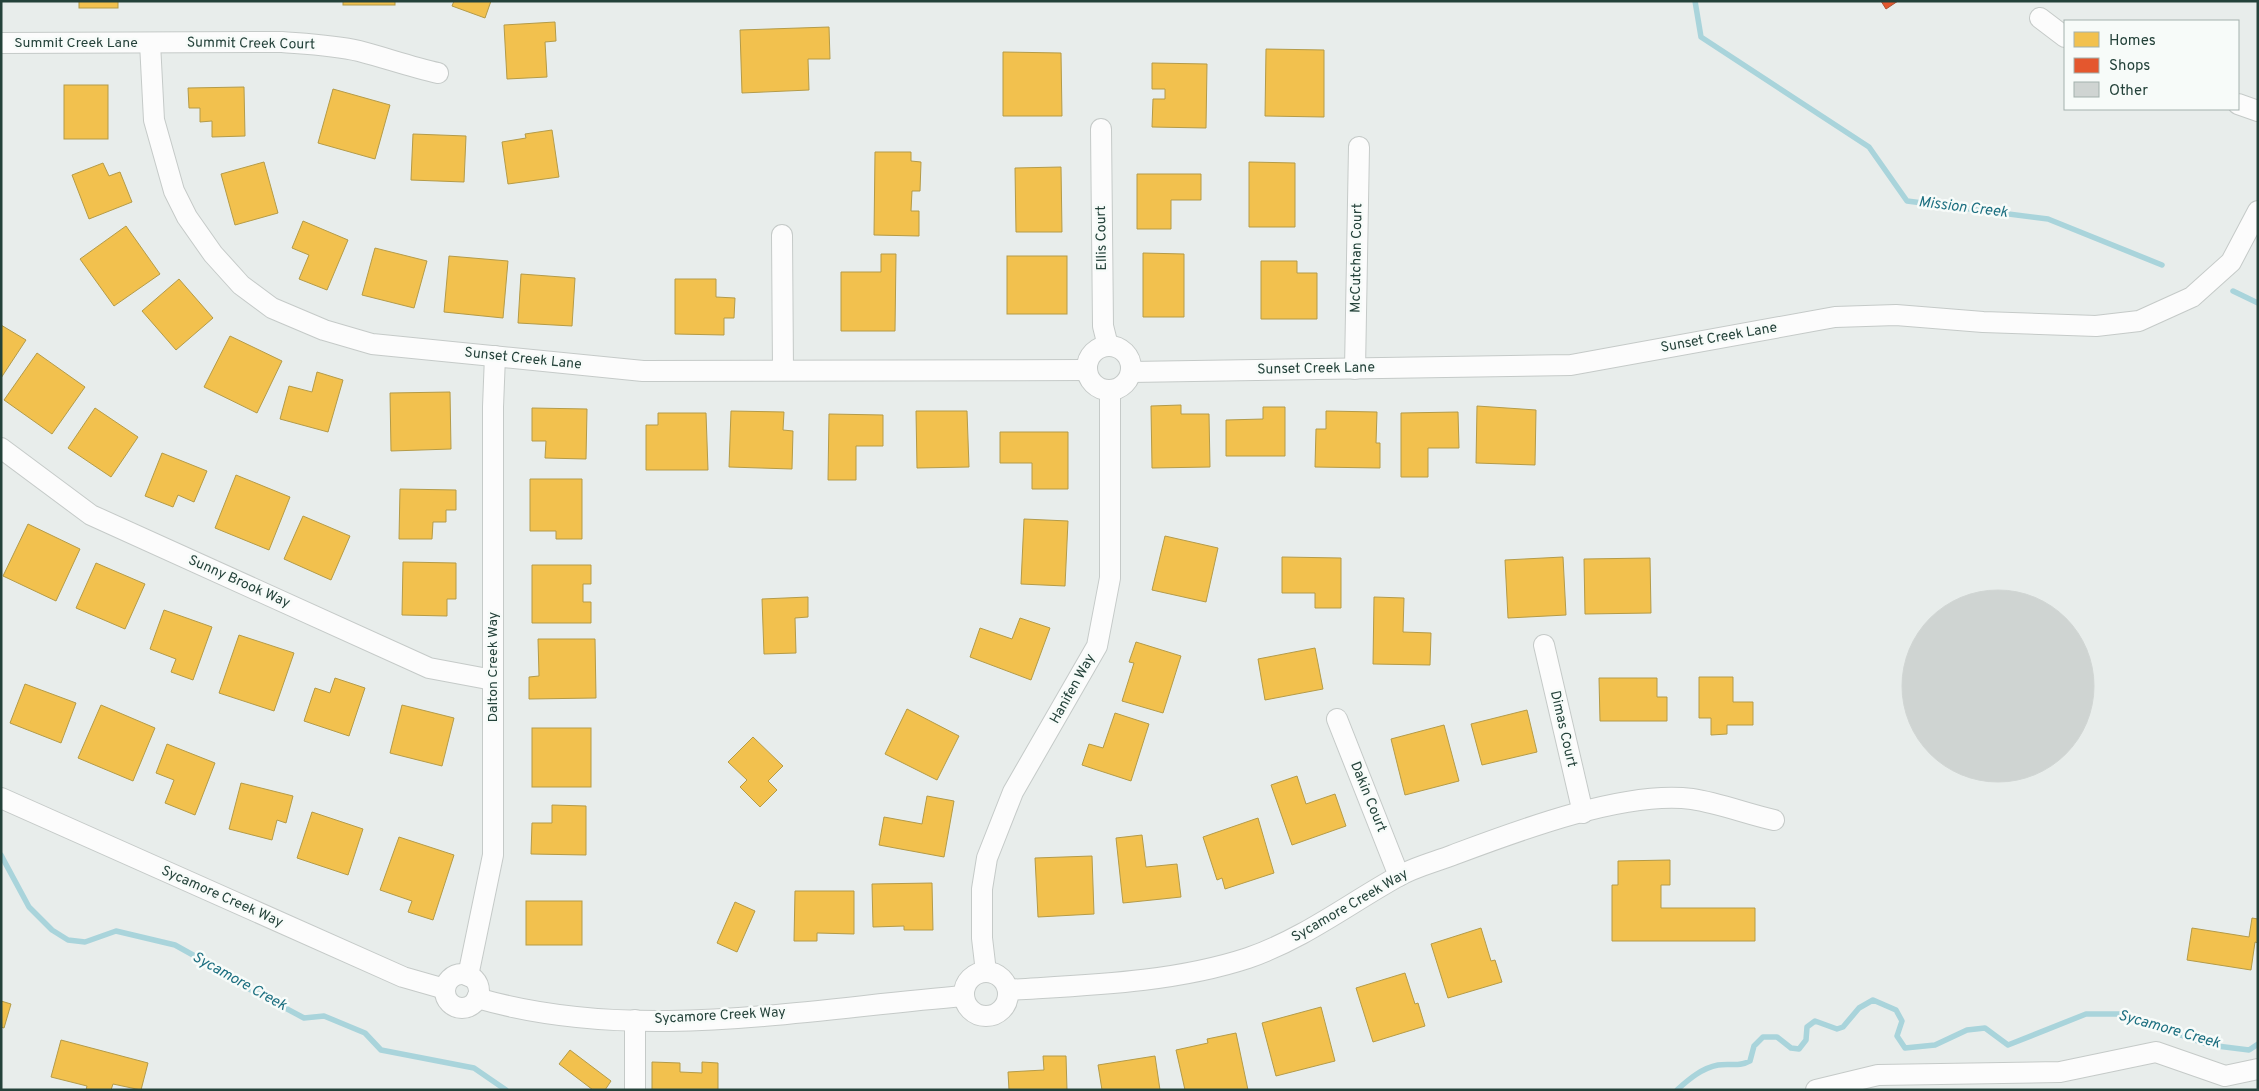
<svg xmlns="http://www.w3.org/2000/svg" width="2259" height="1091" viewBox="0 0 2259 1091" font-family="Overpass,sans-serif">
  <rect width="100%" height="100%" fill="#e8edeb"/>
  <g fill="#f2c14e" stroke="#b49b48">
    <rect x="79" y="1" width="39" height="7"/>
    <rect x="343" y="1" width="52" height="4"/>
    <path d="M 454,1 L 491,1 L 485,18 L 452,6 Z"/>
    <path d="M 555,22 L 556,41 L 545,42 L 547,77 L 507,79 L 504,25 Z"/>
    <path d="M 829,27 L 830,59 L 808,59 L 809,90 L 742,93 L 740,30 Z"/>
    <path d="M 1266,49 L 1324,50 L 1324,117 L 1265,116 Z"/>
    <path d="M 1003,52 L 1061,53 L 1062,116 L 1003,116 Z"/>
    <path d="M 1152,63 L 1207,64 L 1206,128 L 1152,127 L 1153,99 L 1165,99 L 1165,89 L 1152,89 Z"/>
    <rect x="64" y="85" width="44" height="54"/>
    <path d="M 244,87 L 245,136 L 212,137 L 212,121 L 200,122 L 200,108 L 189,108 L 188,88 Z"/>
    <path d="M 333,89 L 390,105 L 375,159 L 318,143 Z"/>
    <path d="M 552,130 L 559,177 L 508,184 L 502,142 L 526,138 L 525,134 Z"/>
    <path d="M 413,134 L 466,136 L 464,182 L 411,180 Z"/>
    <path d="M 875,152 L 911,152 L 911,161 L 921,162 L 920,191 L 912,191 L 911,211 L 919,211 L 919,236 L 874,235 Z"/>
    <path d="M 264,162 L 278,213 L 235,225 L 221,174 Z"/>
    <path d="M 1249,162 L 1295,163 L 1295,227 L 1249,227 Z"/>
    <path d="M 103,163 L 109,176 L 120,172 L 132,202 L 89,219 L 72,175 Z"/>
    <path d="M 1061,167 L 1062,232 L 1016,232 L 1015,168 Z"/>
    <path d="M 1137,174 L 1201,174 L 1201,200 L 1171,200 L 1171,229 L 1137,229 Z"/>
    <path d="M 303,221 L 348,240 L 327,290 L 299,279 L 309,255 L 292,248 Z"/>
    <path d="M 126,226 L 160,274 L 114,306 L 80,259 Z"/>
    <path d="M 375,248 L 427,261 L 414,308 L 362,295 Z"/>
    <path d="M 1143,253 L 1184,254 L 1184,317 L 1143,317 Z"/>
    <path d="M 881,254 L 896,254 L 895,331 L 841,331 L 841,272 L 881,272 Z"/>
    <path d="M 449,256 L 508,261 L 503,318 L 444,312 Z"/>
    <rect x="1007" y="256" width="60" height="58"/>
    <path d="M 1261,261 L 1297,261 L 1297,273 L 1317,273 L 1317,319 L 1261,319 Z"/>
    <path d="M 521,274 L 575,278 L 572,326 L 518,323 Z"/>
    <path d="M 179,279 L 213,318 L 176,350 L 142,311 Z"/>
    <path d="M 675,279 L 716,279 L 716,297 L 735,298 L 734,318 L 724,318 L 724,335 L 675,334 Z"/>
    <path d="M 1,325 L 26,340 L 1,378 Z"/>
    <path d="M 230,336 L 282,361 L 257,413 L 204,387 Z"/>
    <path d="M 37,353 L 85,387 L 52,434 L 4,400 Z"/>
    <path d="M 317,372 L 343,380 L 328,432 L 280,419 L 289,386 L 312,392 Z"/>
    <path d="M 450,392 L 451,449 L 391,451 L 390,393 Z"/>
    <path d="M 1181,405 L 1181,414 L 1209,414 L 1210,467 L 1152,468 L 1151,406 Z"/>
    <path d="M 1477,406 L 1536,410 L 1535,465 L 1476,463 Z"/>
    <path d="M 1263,407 L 1285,407 L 1285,456 L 1226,456 L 1226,420 L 1263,419 Z"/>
    <path d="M 95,408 L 138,437 L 111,477 L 68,448 Z"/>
    <path d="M 532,408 L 587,409 L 586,459 L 545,458 L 546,441 L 532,441 Z"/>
    <path d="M 731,411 L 784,412 L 783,430 L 793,431 L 792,469 L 729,467 Z"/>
    <path d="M 916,411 L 967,411 L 969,467 L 917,468 Z"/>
    <path d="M 1326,411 L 1377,412 L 1376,443 L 1380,443 L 1380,468 L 1315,467 L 1316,429 L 1326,429 Z"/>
    <path d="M 1458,412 L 1459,448 L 1428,448 L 1428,477 L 1401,477 L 1401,413 Z"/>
    <path d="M 658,413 L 706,413 L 708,470 L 646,470 L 646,425 L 658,425 Z"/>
    <path d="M 829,414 L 883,415 L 883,446 L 856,446 L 856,480 L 828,480 Z"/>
    <path d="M 1000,432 L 1068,432 L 1068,489 L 1032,489 L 1032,463 L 1000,463 Z"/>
    <path d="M 162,453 L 207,471 L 194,502 L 178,495 L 173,507 L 145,496 Z"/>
    <path d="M 236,475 L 290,497 L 269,550 L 215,528 Z"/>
    <path d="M 530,479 L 582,479 L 582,539 L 556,539 L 556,531 L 530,531 Z"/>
    <path d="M 400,489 L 456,490 L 456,510 L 446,510 L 446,522 L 433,522 L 432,539 L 399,539 Z"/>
    <path d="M 303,516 L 350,536 L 331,580 L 284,559 Z"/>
    <path d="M 1024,519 L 1068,521 L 1065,586 L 1021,584 Z"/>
    <path d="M 28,524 L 80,549 L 56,601 L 3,576 Z"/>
    <path d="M 1165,536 L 1218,548 L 1206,602 L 1152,590 Z"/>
    <path d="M 1282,557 L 1341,558 L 1341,608 L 1315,608 L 1315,593 L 1282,593 Z"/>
    <path d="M 1563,557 L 1566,615 L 1508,618 L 1505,560 Z"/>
    <path d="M 1650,558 L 1651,613 L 1585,614 L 1584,559 Z"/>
    <path d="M 403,562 L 456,563 L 456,599 L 447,599 L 447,616 L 402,615 Z"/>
    <path d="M 96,563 L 145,584 L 125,629 L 76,608 Z"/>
    <path d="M 532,565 L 591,565 L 591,584 L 583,584 L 583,602 L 591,602 L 591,623 L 532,623 Z"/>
    <path d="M 808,597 L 808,617 L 795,618 L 796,653 L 764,654 L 762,599 Z"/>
    <path d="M 1374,597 L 1404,598 L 1403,632 L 1431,633 L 1430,665 L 1373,664 Z"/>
    <path d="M 164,610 L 212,627 L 193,680 L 171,672 L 176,659 L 150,649 Z"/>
    <path d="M 1020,618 L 1050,628 L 1031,680 L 970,657 L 980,628 L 1012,639 Z"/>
    <path d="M 239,635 L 294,653 L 274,711 L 219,693 Z"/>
    <path d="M 538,639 L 595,639 L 596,698 L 529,699 L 529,677 L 539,676 Z"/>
    <path d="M 1136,642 L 1181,656 L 1163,713 L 1122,701 L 1134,663 L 1129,662 Z"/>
    <path d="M 1315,648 L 1323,689 L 1265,700 L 1258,659 Z"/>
    <path d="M 1699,677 L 1733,677 L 1733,702 L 1753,702 L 1753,725 L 1727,725 L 1727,734 L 1711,735 L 1711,718 L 1699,718 Z"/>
    <path d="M 335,678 L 365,688 L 349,736 L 304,721 L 315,688 L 330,693 Z"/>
    <path d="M 1599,678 L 1657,678 L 1657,697 L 1667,697 L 1667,721 L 1600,721 Z"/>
    <path d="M 25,684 L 76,703 L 61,743 L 10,723 Z"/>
    <path d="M 101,705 L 155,728 L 133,781 L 78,758 Z"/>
    <path d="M 402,705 L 454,718 L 442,766 L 390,753 Z"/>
    <path d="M 907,709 L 959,736 L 937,780 L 885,754 Z"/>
    <path d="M 1527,710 L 1537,752 L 1482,765 L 1471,724 Z"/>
    <path d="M 1115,713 L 1149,724 L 1131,781 L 1082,765 L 1089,744 L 1103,748 Z"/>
    <path d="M 1444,725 L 1459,781 L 1405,795 L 1391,739 Z"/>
    <rect x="532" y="728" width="59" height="59"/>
    <path d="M 753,737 L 783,766 L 768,781 L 777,790 L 760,807 L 740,787 L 747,780 L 728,762 Z"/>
    <path d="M 167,744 L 215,763 L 195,815 L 165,803 L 174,780 L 156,773 Z"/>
    <path d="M 1297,776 L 1306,804 L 1335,794 L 1346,826 L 1292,845 L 1271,785 Z"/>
    <path d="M 241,783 L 293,796 L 286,823 L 277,820 L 272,840 L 229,829 Z"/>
    <path d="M 927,796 L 954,801 L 944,857 L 879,845 L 884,817 L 922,824 Z"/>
    <path d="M 552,805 L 586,806 L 586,855 L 531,854 L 532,823 L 552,823 Z"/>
    <path d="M 312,812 L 363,829 L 348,875 L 297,858 Z"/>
    <path d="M 1258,818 L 1274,873 L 1225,889 L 1222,878 L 1217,880 L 1203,837 Z"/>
    <path d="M 1142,835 L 1146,867 L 1177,864 L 1181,897 L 1123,903 L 1116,838 Z"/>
    <path d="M 399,837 L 454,855 L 433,920 L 408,912 L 412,901 L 380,890 Z"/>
    <path d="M 1092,856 L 1094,914 L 1038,917 L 1035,858 Z"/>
    <path d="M 1670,860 L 1670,885 L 1661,885 L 1661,908 L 1755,908 L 1755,941 L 1612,941 L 1612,885 L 1618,885 L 1618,861 Z"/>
    <path d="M 932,883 L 933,930 L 904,930 L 904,926 L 873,927 L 872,884 Z"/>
    <path d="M 795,891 L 854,891 L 854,934 L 817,933 L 817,941 L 794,941 Z"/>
    <rect x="526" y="901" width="56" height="44"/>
    <path d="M 735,902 L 755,911 L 737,952 L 717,943 Z"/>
    <path d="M 2252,918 L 2258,919 L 2258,943 L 2255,942 L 2251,970 L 2187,960 L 2192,928 L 2249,937 Z"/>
    <path d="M 1481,928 L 1491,961 L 1495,960 L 1502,982 L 1448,998 L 1431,944 Z"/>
    <path d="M 1405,973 L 1415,1004 L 1418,1003 L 1425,1026 L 1373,1042 L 1356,988 Z"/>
    <path d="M 1,1001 L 11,1004 L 4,1028 L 1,1027 Z"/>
    <path d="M 1321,1007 L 1335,1061 L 1276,1076 L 1262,1023 Z"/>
    <path d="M 1236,1033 L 1248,1090 L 1185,1090 L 1176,1050 L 1208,1043 L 1207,1039 Z"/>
    <path d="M 61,1040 L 148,1063 L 141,1090 L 113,1084 L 111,1090 L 86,1090 L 87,1086 L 51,1077 Z"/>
    <path d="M 570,1050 L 611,1081 L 605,1090 L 593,1090 L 559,1064 Z"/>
    <path d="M 1043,1056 L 1066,1056 L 1067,1090 L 1009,1090 L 1008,1072 L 1044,1070 Z"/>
    <path d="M 1155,1056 L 1160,1090 L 1102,1090 L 1098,1065 Z"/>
    <path d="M 652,1062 L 680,1063 L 680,1072 L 702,1073 L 702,1062 L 718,1063 L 718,1090 L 652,1090 Z"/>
  </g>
  <path fill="#e4572e" stroke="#aa5132" d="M 1881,1 L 1898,1 L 1886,9 Z"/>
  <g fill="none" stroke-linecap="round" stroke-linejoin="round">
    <g stroke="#a9d4db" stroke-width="5.5">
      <path d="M 1695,1 L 1701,37 L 1869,147 L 1907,201 L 2048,219 L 2162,265"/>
      <path d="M 2233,291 L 2258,303"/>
      <path d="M 1,855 L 29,907 L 52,930 L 68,940 L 85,942 L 116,931 L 175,945 L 202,960 L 223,975 L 304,1018 L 324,1016 L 365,1033 L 381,1050 L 474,1068 L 506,1090"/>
      <path d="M 1677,1090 C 1689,1079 1702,1068 1718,1065 C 1729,1063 1740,1067 1750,1061 L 1754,1046 L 1763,1037 L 1777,1037 L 1791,1048 L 1799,1049 L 1806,1040 L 1807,1027 L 1815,1021 L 1837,1029 L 1843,1027 L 1859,1008 L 1873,1000 L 1896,1010 L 1902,1021 L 1897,1036 L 1905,1048 L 1935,1045 L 1967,1030 L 1985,1028 L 2008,1045 L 2086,1014 L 2121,1014 L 2209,1045 L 2249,1050 L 2258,1044"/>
    </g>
  </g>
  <circle fill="#cfd4d2" stroke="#d1d6d4" cx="1998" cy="686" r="96"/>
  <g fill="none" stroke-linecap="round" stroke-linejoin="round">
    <defs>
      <g id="street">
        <path d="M 2040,18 L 2065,37"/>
        <path d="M 1,43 L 282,42 C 308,44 334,45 359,51 C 386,58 411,67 438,73"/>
        <path d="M 150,43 L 154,120 L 174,191 L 187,217 L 213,254 L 241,285 L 272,308 L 324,330 L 372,344 L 643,371 L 1086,370"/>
        <path d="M 2238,104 L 2258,111"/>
        <path d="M 1101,129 L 1103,326 L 1108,346"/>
        <path d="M 782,235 L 783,370"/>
        <circle cx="1109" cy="368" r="22"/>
        <path d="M 1355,369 L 1359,147"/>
        <path d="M 1131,372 L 1571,365 L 1835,317 L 1896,315 L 1983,322 L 2096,326 L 2139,321 L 2192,297 L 2231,262 L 2258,211"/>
        <path d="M 1,448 L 91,515 L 429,668 L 493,680"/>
        <path d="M 1544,645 L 1583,813"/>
        <path d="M 1337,719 L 1399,876"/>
        <path d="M 1,798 L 403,977 L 445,989"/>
        <circle cx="986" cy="994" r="22"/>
        <path d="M 986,972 L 982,938 L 982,889 L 987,858 L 1013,792 L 1097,646 L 1110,578 L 1110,391"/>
        <circle cx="462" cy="991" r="17"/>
        <path d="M 468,976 L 493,855 L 493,407 L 495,356"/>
        <path d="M 1008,990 C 1087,985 1172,983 1248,958 C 1303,939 1347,905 1397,877 C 1414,867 1435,862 1453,855 C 1517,831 1625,790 1692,799 C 1719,803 1747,814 1774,820"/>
        <path d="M 477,998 C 635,1044 804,1009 964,996"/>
        <path d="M 635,1090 L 635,1020"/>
        <path d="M 1816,1090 L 1878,1075 L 2060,1072 L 2156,1052 L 2225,1076 L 2258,1069"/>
      </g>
    </defs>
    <use href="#street" stroke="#c5cac8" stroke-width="22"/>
    <use href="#street" stroke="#fcfcfc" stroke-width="20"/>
  </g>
  <g text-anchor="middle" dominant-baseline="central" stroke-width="5" stroke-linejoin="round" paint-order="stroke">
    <g font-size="14" fill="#24423a" stroke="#f7fbf9">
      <text x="76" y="43">Summit Creek Lane</text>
      <text transform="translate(251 44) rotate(1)">Summit Creek Court</text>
      <text transform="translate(1102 238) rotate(-91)">Ellis Court</text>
      <text transform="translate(1357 258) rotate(-89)">McCutchan Court</text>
      <text transform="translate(1719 338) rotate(-10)">Sunset Creek Lane</text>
      <text transform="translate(523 359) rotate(6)">Sunset Creek Lane</text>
      <text transform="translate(1316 369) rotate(-1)">Sunset Creek Lane</text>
      <text transform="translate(239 582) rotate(24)">Sunny Brook Way</text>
      <text transform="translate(493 667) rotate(-90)">Dalton Creek Way</text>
      <text transform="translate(1073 689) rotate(-61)">Hanifen Way</text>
      <text transform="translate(1563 729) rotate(77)">Dimas Court</text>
      <text transform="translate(1368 797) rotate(68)">Dakin Court</text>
      <text transform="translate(222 897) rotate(24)">Sycamore Creek Way</text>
      <text transform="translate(1350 906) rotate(-30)">Sycamore Creek Way</text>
      <text transform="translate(720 1016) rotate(-3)">Sycamore Creek Way</text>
    </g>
    <g font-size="15" font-style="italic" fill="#1c6f80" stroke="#f7fbf9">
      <text transform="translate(1963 208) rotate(7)">Mission Creek</text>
      <text transform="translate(239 982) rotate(29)">Sycamore Creek</text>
      <text transform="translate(2169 1030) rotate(16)">Sycamore Creek</text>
    </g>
  </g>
  <rect width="2259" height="1091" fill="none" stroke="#24423a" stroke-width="5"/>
  <rect x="2064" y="20" width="175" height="90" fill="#f7fbf9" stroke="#a3b1ad"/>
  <rect x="2074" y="32" width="25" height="15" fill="#f2c14e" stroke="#a3b1ad"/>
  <text x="2109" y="45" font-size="15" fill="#24423a">Homes</text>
  <rect x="2074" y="58" width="25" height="15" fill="#e4572e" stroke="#a3b1ad"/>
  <text x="2109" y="70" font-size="15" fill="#24423a">Shops</text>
  <rect x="2074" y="82" width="25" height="15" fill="#cfd4d2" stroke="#a3b1ad"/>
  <text x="2109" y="95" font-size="15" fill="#24423a">Other</text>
</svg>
